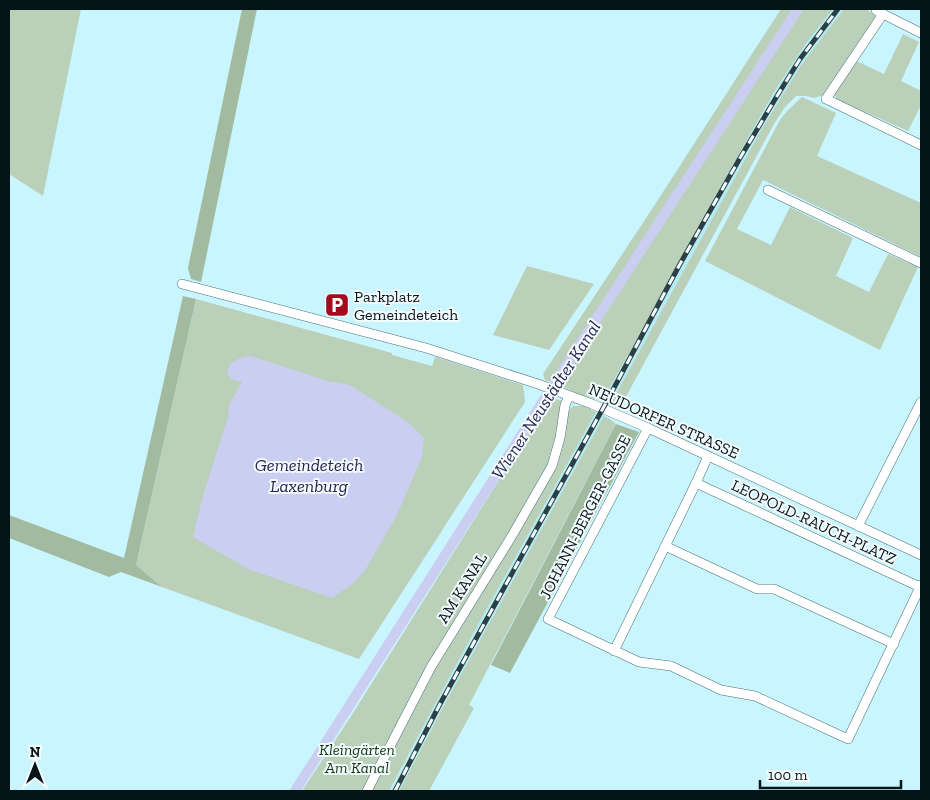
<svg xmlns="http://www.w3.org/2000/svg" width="930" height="800" viewBox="0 0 930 800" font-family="'Zilla Slab',serif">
  <rect width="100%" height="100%" fill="#c9f5fe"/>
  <g fill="#b5ebf5">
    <path d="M 833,9 L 844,9 L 801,65 L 761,130 L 610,405 L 602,401 L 719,189 L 777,87 L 807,42 Z"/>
    <path d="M 596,412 L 604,416 L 448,698 L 399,791 L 390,791 L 469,641 Z"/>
  </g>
  <g fill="#bbd0b9">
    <path d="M 9,9 L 81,9 L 43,196 L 9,174 Z"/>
    <path d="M 781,9 L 833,9 L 807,42 L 777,87 L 719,189 L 640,334 L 602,401 L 576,393 L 560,385 L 545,380 L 543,374 L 654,206 Z"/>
    <path d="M 844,9 L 870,9 L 868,11 L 875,14 L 875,21 L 857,44 L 824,95 L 814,98 L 806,96 L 796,96 L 785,107 L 774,124 L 622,404 L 618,408 L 610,405 L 761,130 L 801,65 Z"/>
    <path d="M 903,34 L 919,42 L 901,81 L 921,91 L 921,105 L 908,131 L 838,100 L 833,93 L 856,61 L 884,74 Z"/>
    <path d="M 802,97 L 836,113 L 817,156 L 921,203 L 921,257 L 763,180 L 737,229 L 771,245 L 790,207 L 853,238 L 836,276 L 869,292 L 888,254 L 918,267 L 880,350 L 705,261 L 780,120 L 787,111 Z"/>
    <path d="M 527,266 L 594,284 L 549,350 L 493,335 Z"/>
    <path d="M 196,299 L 392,353 L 392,355 L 432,366 L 435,357 L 439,358 L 523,385 L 525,402 L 359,659 L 162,587 L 136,565 Z"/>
    <path d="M 551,397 L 562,401 L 567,413 L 573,406 L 583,406 L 596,412 L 469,641 L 389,791 L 302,791 L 355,710 Z"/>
    <path d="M 604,416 L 611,420 L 616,424 L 469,705 L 474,708 L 429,791 L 399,791 L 448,698 Z"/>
  </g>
  <g fill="#a2bba0">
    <path d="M 242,9 L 257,9 L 201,282 L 191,279 L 188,268 Z"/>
    <path d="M 183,296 L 196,299 L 136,565 L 162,587 L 121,572 L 109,577 L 9,538 L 9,515 L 124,558 Z"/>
    <path d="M 616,424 L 639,432 L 510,673 L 491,665 Z"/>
  </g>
  <path fill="#cacef0" d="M 251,356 L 327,381 L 350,385 L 409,423 L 424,438 L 422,457 L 396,517 L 364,572 L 351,585 L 332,598 L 248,569 L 193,537 L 203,496 L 228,417 L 229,405 L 242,382 L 230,379 C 222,364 239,357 251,356 Z"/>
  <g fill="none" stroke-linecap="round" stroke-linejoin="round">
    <path stroke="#cacef0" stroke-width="10" d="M 295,791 L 545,398 L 798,9"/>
    <defs>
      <g id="minor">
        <path d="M 877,9 L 876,10 L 883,14 L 826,99 L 921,145"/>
        <path d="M 883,14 L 921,33"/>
        <path d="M 768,190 L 921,263"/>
        <path d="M 182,284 L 426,348 L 538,384 L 592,404 L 648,428 L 921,555"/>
        <path d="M 648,428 L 548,619 L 639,662 L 671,666 L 721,690 L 755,696 L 848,739 L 921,585"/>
        <path d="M 696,483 L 920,587"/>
        <path d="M 858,526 L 921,402"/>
        <path d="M 665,546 L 757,589 L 774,589 L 894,644"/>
        <path d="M 614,651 L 696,483 L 708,456"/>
        <path d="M 367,791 L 431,667 L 513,534 L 552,466 L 560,438 L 565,405 L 569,396"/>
      </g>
    </defs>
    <use href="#minor" stroke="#487078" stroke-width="10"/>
    <use href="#minor" stroke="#fff" stroke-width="9"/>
    <defs>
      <path id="rail" d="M 395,791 L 440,704 L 607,401 L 680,264 L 740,158 L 777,96 L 800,59 L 838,9"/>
    </defs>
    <use href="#rail" stroke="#2b4044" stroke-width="5"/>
    <use href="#rail" stroke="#f3fbfd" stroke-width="3" stroke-dasharray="9" stroke-linecap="butt"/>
  </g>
  <defs>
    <symbol id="parking-square" viewBox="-11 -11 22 22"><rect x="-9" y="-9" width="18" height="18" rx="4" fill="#a50b1f" stroke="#f3fbfd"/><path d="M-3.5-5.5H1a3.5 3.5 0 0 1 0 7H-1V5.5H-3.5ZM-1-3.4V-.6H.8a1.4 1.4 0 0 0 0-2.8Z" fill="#fff"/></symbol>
  </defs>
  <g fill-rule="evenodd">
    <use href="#parking-square" x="323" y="291" width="28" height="28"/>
  </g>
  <g text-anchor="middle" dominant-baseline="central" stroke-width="4" stroke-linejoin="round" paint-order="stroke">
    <g font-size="16" fill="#051417" stroke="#f3fbfd" text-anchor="start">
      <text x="354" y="296">Parkplatz<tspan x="354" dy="18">Gemeindeteich</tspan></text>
    </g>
    <g font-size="16" fill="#051417" stroke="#f3fbfd">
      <text transform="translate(664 421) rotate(24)">NEUDORFER STRASSE</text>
      <text transform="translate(585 517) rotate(-63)">JOHANN-BERGER-GASSE</text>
      <text transform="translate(814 522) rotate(25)">LEOPOLD-RAUCH-PLATZ</text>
      <text transform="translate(462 588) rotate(-58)">AM KANAL</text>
    </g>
    <g font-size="16" font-style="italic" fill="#113710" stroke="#f3fbfd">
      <text x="357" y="749">Kleingärten<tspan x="357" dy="18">Am Kanal</tspan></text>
    </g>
    <g font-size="18" font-style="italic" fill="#252550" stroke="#f3fbfd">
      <text transform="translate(546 400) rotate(-57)">Wiener Neustädter Kanal</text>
      <text x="309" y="465">Gemeindeteich<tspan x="309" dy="21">Laxenburg</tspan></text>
    </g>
  </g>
  <rect width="930" height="800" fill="none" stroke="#051417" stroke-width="20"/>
  <g transform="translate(35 765)" stroke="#f3fbfd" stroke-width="4" paint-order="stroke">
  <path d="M0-4L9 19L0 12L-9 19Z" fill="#051417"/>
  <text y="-8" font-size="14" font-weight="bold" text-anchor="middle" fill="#051417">N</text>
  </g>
  <path d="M760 780v8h141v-8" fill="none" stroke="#051417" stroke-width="2.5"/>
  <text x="768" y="780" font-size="15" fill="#051417" stroke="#f3fbfd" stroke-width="4" paint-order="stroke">100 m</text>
</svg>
